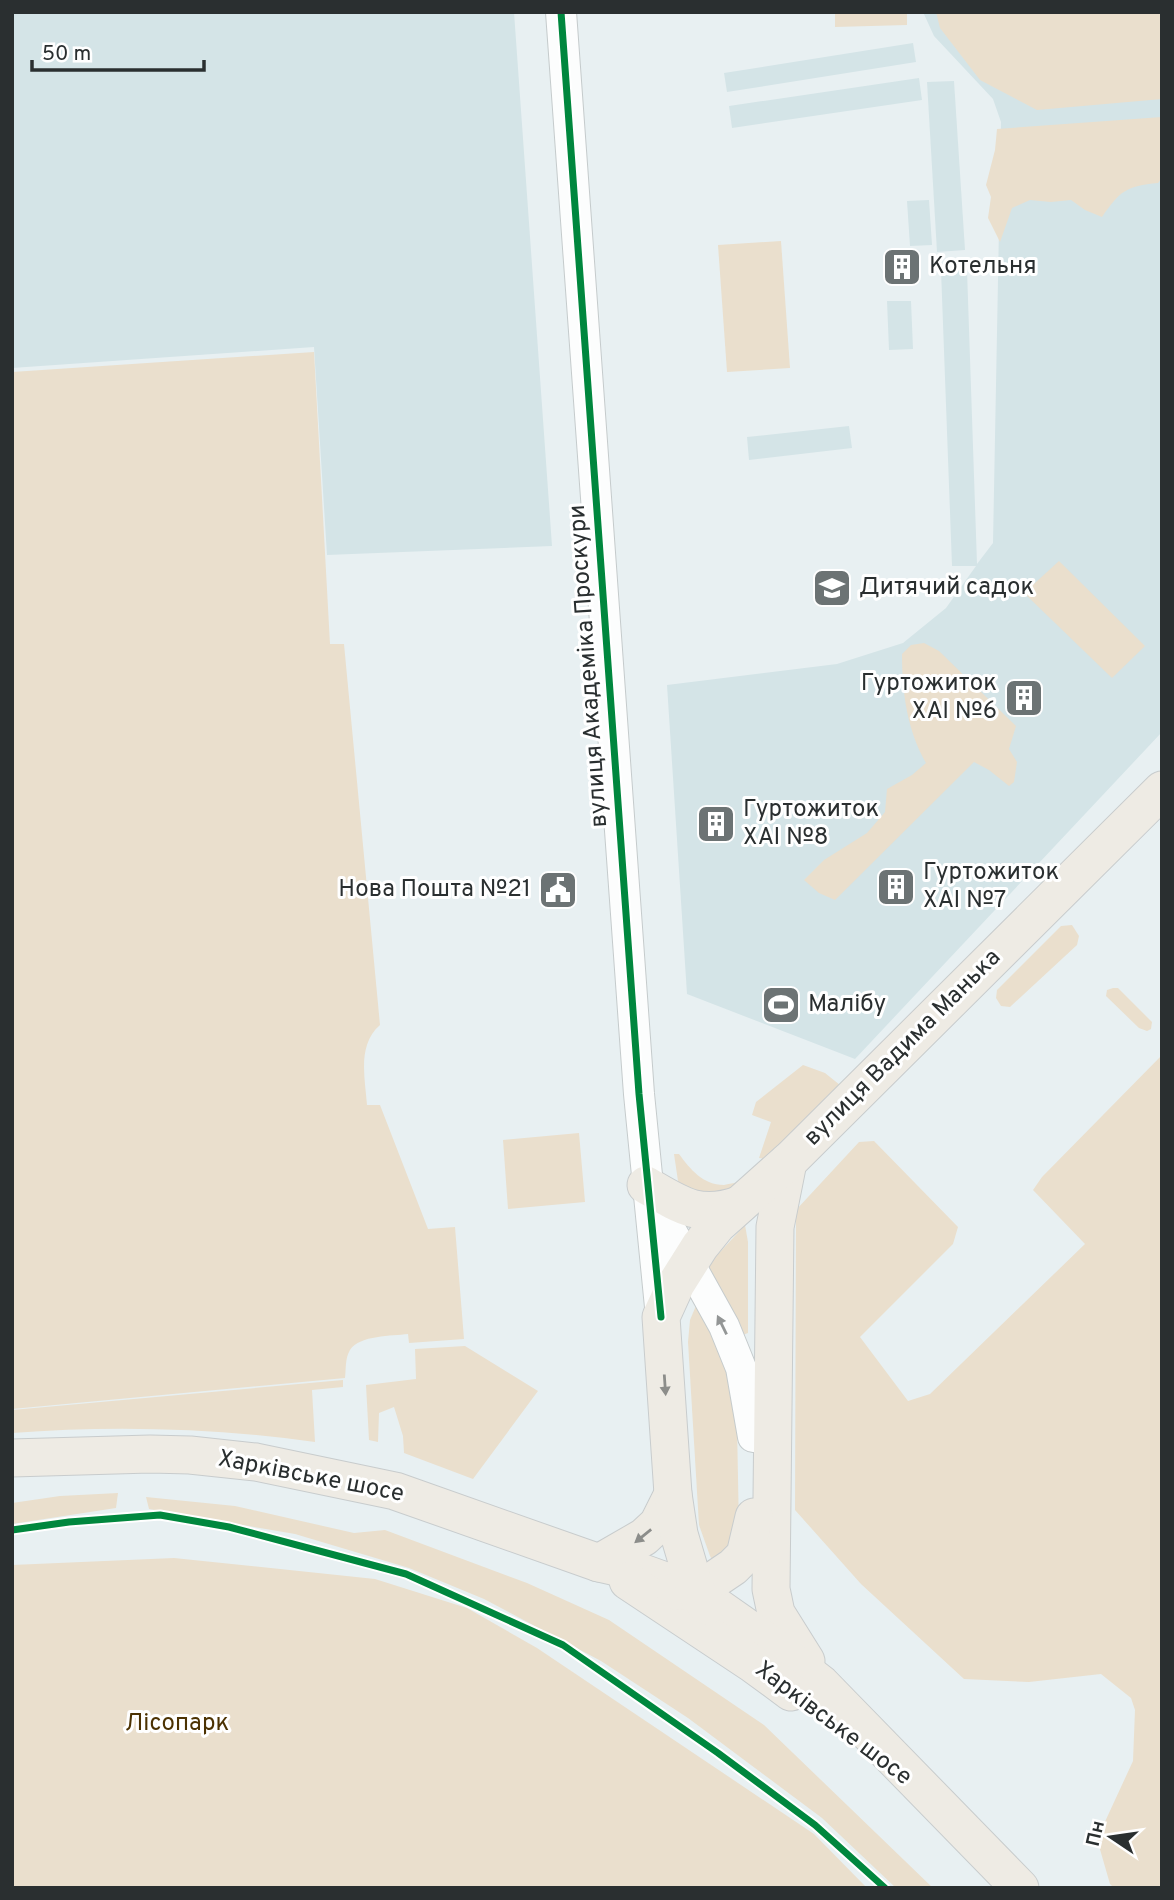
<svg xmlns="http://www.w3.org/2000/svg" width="1174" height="1900" viewBox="0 0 1174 1900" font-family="Overpass,sans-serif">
  <rect width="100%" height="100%" fill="#e8f0f2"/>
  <g fill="#d4e4e7">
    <path d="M 12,12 L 514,12 L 552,546 L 327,555 L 314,347 L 12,368 Z"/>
    <path d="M 923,12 L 1162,12 L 1162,732 L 855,1059 L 687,994 L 667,685 L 837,664 L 903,643 L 946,608 L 976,566 L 952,566 L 941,270 L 967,270 L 977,564 L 993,543 L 1001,122 L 993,99 L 934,36 Z"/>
    <path d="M 913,43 L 916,62 L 727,92 L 724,73 Z"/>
    <path d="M 919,78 L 922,100 L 732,128 L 729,106 Z"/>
    <path d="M 954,81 L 965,250 L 937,252 L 927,82 Z"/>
    <path d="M 929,200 L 932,245 L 910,246 L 907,201 Z"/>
    <path d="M 887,301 L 911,301 L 913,349 L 889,350 Z"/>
    <path d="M 849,426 L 852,448 L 749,460 L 747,437 Z"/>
  </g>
  <g fill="#eadfcd">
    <path d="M 835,12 L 907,12 L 907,25 L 835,27 Z"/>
    <path d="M 936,12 L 1162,12 L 1162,99 L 1037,110 L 980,80 L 940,28 Z"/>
    <path d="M 1162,117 L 1162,178 L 1158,183 C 1126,186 1120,191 1102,217 L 1085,210 L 1071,200 L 1051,202 L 1030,200 L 1012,208 L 1000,242 L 988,218 L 991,197 L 986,185 L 995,150 L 997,129 Z"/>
    <path d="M 781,241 L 790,368 L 727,372 L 718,245 Z"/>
    <path d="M 314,352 L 330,644 L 344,644 L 380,1025 C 357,1045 365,1078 367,1105 L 380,1105 L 428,1229 L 455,1227 L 464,1339 L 409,1343 L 408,1334 C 392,1336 360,1335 350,1350 C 345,1358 346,1369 345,1378 L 12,1409 L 12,372 Z"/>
    <path d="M 1059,561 L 1145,646 L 1112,678 L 1024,593 Z"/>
    <path d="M 924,643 L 939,651 L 1016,726 L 1009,749 L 1017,762 L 1014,782 L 1009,786 L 989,770 L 974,762 L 835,900 L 819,893 L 804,880 L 824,860 L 867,833 L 885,812 L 887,789 L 912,775 L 926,763 C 907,730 902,692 902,654 L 911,645 Z"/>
    <path d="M 1072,925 L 1079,936 L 1077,945 L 1010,1007 L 1001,1006 L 996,998 L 997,990 L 1061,926 Z"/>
    <path d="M 1113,988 L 1118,988 L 1152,1022 L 1151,1029 L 1147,1031 L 1139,1028 L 1106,996 L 1107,990 Z"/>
    <path d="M 1162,1055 L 1162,1888 L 1114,1888 L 1110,1884 L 1097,1839 L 1133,1761 L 1135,1710 L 1131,1698 L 1101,1674 L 1029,1682 L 964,1679 L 861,1584 L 795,1510 L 796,1210 L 859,1142 L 874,1141 L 958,1227 L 953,1244 L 860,1337 L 908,1401 L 930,1394 L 1085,1244 L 1033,1190 L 1042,1177 Z"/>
    <path d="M 803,1065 L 825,1073 L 840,1085 L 767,1159 L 759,1158 L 771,1122 L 752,1115 L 756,1102 Z"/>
    <path d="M 579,1133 L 585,1202 L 508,1209 L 503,1140 Z"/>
    <path d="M 674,1154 L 679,1154 C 690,1169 703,1185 724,1185 C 730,1184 736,1182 741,1182 L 732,1192 L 685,1193 L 678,1181 Z"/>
    <path d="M 745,1225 L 748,1242 L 748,1333 L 743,1335 L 708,1265 Z"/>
    <path d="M 698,1301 L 716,1339 L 729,1379 L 737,1425 L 739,1530 L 718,1570 L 710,1556 L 699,1525 L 688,1342 L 690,1320 Z"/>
    <path d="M 465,1346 L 538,1391 L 473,1479 L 404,1453 L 403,1436 L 394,1407 L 379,1413 L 378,1442 L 369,1440 L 366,1385 L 416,1379 L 415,1349 Z"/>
    <path d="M 343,1380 L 343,1387 L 312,1390 L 315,1442 C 215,1428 113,1425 12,1433 L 12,1410 Z"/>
    <path d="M 118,1493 L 116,1508 L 12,1524 L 12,1503 L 60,1496 Z"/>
    <path d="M 146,1497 L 235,1506 L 354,1533 L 385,1530 L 527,1583 L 609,1620 L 764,1725 L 933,1888 L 896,1888 L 822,1818 L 688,1718 L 601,1661 L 484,1599 L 409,1568 L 295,1534 L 149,1509 Z"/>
    <path d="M 174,1558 L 375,1579 L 467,1608 L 537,1648 L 814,1834 L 867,1888 L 12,1888 L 12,1565 Z"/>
  </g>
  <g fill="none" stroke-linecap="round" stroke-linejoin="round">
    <defs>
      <g id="tertiary">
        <path d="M 561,12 L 639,1094 L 661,1317"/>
        <path d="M 653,1198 L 724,1326 L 741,1368 L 753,1437"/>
      </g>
      <g id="primary">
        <path d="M 788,1162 L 775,1227 L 771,1589 L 776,1613 L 806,1661"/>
        <path d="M 646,1185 C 680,1205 699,1219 739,1205"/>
        <path d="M 12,1458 L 150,1454 L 190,1455 L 256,1462 L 395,1491 L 599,1563 L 643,1573 L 696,1592 L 759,1636 L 821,1684 L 1020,1888"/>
        <path d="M 599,1563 L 644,1537 L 658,1524 L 673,1494"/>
        <path d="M 628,1581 L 753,1664 L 791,1692"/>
        <path d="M 675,1591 L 696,1592 L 733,1567 L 745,1555 L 754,1517"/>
        <path d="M 707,1606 L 696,1592 L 679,1534 L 673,1494 L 661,1317 L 676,1284 L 700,1246 L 717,1225 L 792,1158 L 1162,790"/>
      </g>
    </defs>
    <use href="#tertiary" stroke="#c5cbcc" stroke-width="32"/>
    <use href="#primary" stroke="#c8cccd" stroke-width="39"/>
    <use href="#tertiary" stroke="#fcfdfd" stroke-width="30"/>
    <use href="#primary" stroke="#eeebe4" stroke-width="37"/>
    <defs>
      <g id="cycleway">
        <path d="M 561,12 L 639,1094 L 661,1317"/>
        <path d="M 12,1530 L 69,1522 L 160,1515 L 229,1527 L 406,1574 L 563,1645 L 718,1753 L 815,1825 L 885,1888"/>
      </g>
    </defs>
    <use href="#cycleway" stroke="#fff" stroke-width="11"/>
    <use href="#cycleway" stroke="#00873e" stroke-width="7"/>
  </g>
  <defs><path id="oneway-solid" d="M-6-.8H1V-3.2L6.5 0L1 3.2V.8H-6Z" transform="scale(1.75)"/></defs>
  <use fill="#939696" href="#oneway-solid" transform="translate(722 1325) rotate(-116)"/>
  <g fill="#8c8d8a">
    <use href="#oneway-solid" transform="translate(665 1385) rotate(86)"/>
    <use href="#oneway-solid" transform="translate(643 1536) rotate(141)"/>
  </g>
  <defs>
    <symbol id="building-square" viewBox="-11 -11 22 22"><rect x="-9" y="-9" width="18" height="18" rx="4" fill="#6c7374" stroke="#fff"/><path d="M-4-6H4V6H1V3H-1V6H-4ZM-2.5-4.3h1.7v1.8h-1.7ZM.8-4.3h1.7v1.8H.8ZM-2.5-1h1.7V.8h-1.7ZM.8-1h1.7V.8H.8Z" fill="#fff"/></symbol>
    <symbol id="school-square" viewBox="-11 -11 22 22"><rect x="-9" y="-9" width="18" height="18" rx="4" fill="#6c7374" stroke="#fff"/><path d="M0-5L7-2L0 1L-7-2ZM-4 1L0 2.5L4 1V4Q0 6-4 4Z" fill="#fff"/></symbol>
    <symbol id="civic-square" viewBox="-11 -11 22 22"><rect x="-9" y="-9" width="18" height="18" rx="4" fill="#6c7374" stroke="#fff"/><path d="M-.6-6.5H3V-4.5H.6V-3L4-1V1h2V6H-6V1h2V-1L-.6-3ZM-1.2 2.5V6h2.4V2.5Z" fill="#fff"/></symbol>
    <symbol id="stadium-square" viewBox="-11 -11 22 22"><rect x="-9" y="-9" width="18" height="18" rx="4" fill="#6c7374" stroke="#fff"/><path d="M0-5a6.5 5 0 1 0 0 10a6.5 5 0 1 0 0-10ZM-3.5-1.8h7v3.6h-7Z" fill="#fff"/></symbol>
  </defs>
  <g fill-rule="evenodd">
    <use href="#building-square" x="880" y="245" width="44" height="44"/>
    <use href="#school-square" x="810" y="566" width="44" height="44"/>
    <use href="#building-square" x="1002" y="676" width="44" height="44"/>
    <use href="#building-square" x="694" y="802" width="44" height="44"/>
    <use href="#building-square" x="874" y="865" width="44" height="44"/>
    <use href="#civic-square" x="536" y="868" width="44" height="44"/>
    <use href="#stadium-square" x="759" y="983" width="44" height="44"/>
  </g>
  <g text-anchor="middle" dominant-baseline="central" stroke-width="6" stroke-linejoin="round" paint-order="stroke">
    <g font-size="24" fill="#2a2f30" stroke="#fff" text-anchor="start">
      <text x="929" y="267">Котельня</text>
      <text x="859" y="588">Дитячий садок</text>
      <text x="997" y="684" text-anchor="end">Гуртожиток<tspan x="997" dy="28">ХАІ №6</tspan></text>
      <text x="743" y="810">Гуртожиток<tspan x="743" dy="28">ХАІ №8</tspan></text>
      <text x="923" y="873">Гуртожиток<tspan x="923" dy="28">ХАІ №7</tspan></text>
      <text x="531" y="890" text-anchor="end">Нова Пошта №21</text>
      <text x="808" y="1005">Малібу</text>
    </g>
    <g font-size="24" fill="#2a2f30" stroke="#fff">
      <text transform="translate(589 666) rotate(-94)">вулиця Академіка Проскури</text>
      <text transform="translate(903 1048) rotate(-45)">вулиця Вадима Манька</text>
      <text transform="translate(311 1477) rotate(11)">Харківське шосе</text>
      <text transform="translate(833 1724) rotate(37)">Харківське шосе</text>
    </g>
    <g font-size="24" fill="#4c3202" stroke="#fff">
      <text x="177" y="1724">Лісопарк</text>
    </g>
  </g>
  <rect width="1174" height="1900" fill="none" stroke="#2a2f30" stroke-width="28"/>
  <g transform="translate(1111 1837) rotate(283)" stroke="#ffffff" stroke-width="5" paint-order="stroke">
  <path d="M0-5L12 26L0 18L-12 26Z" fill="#2a2f30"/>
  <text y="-10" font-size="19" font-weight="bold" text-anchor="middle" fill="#2a2f30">Пн</text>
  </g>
  <path d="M32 60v10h172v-10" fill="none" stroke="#2a2f30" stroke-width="3.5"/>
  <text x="42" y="60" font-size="21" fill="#2a2f30" stroke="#ffffff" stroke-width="5" paint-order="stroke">50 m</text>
</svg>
